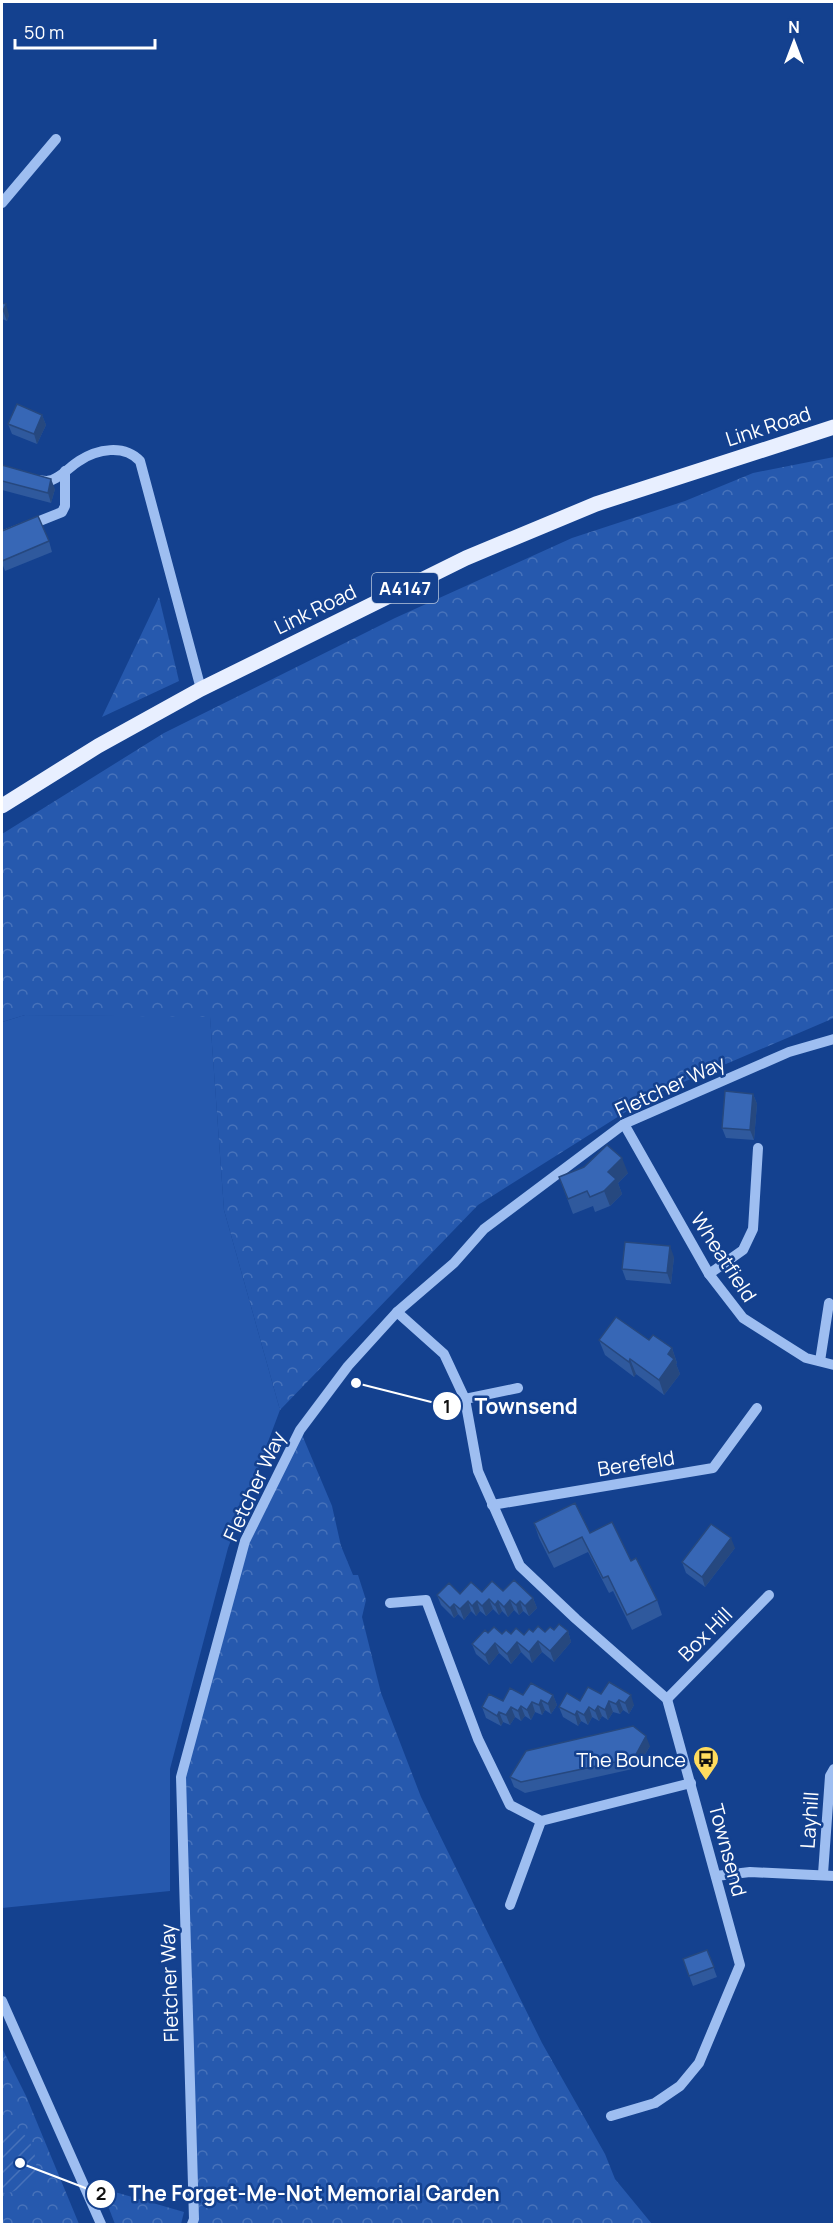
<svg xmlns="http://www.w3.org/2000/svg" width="836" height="2226" viewBox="0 0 836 2226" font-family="Manrope,sans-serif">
  <defs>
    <pattern id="forest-crowns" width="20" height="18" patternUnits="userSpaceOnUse" patternTransform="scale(1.5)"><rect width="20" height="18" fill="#2659ae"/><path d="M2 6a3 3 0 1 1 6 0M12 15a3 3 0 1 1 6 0" fill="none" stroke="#4772ba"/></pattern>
    <pattern id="garden-furrows" width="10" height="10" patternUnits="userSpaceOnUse" patternTransform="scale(1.5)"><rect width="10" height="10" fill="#2659ae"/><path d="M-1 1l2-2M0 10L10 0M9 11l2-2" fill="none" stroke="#4772ba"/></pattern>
  </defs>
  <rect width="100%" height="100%" fill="#14418f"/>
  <path fill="#2659ae" d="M 25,1015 L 210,1016 L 224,1210 L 280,1410 L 228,1548 L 170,1769 L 170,1891 L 2,1908 L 2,1022 Z"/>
  <g fill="url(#forest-crowns)">
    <path d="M 834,457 L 834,1018 L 651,1096 L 478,1205 L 280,1410 L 224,1210 L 210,1017 L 25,1015 L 2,1022 L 2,834 L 164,733 L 395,618 L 572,538 L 685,501 L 753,473 Z"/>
    <path d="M 159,597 L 179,681 L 102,717 Z"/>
    <path d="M 300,1430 L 332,1506 L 341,1546 L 353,1575 L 358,1575 L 366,1600 L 362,1617 L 381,1693 L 421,1797 L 542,2043 L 605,2154 L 615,2179 L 652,2224 L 193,2224 L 181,1777 L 245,1541 Z"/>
    <path d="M 2,2048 L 26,2096 L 79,2224 L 2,2224 Z"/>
    <path d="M 101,2188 L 184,2212 L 181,2224 L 115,2224 Z"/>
  </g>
  <path fill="url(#garden-furrows)" d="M 8,2128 C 21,2129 27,2135 32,2147 C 43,2175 33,2186 5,2194 L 2,2190 L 2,2129 Z"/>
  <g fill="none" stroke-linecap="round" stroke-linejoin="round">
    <g stroke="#9ebef1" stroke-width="10">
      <path d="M 2,203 L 56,139"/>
      <path d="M 38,480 C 45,481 50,482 56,478 C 64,474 71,466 79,461 C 97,449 124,444 140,461 L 201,689"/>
      <path d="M 2,536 L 62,512 L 65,506 L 65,471"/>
      <path d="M 624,1124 L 709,1274 L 743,1318 L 806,1358 L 834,1365"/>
      <path d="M 709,1274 L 743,1250 L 753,1229 L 758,1148"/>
      <path d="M 397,1312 L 444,1354 L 465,1399 L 478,1471 L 520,1566 L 576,1619 L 667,1699 L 740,1965 L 699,2063 L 680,2086 L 655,2103 L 611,2116"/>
      <path d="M 820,1361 L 829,1303"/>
      <path d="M 465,1399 L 518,1388"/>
      <path d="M 492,1505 L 713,1468 L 757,1408"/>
      <path d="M 390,1603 L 426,1600 L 478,1739 L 510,1805 L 541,1821 L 691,1783"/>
      <path d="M 667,1699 L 769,1595"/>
      <path d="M 823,1874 L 830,1776 L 834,1769"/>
      <path d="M 716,1876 L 750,1872 L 834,1876"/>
      <path d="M 510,1905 L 541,1821"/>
      <path d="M 2,2001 L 101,2224"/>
      <path d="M 192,2224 L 194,2219 L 181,1777 L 245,1541 L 300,1430 L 348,1366 L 397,1312 L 454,1263 L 484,1229 L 624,1124 L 789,1052 L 834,1039"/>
    </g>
    <path stroke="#e8efff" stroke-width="15" d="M 2,806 L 98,746 L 201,689 L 466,558 L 596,504 L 834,427"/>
  </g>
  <g fill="#2f599d">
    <path d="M 2,303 L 9,315 L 7,321 L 2,319 Z"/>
    <path d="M 42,415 L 46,425 L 37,444 L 12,434 L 8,424 Z"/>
    <path d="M 2,465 L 55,489 L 51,503 L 2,490 Z"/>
    <path d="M 2,531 L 49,541 L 52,552 L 5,571 L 2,563 Z"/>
    <path d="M 753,1094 L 757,1104 L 754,1140 L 726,1138 L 722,1128 Z"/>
    <path d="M 628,1173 L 618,1183 L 622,1194 L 610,1206 L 595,1212 L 593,1206 L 573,1214 L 559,1177 Z"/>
    <path d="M 674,1257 L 671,1284 L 626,1280 L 622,1269 Z"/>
    <path d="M 599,1340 L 649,1340 L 672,1348 L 677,1363 L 676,1364 L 680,1374 L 664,1395 L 636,1374 L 634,1377 L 605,1355 Z"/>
    <path d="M 534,1523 L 590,1533 L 631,1561 L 657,1600 L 662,1615 L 632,1630 L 613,1591 L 609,1593 L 588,1552 L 554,1568 L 539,1538 Z"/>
    <path d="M 735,1548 L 705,1587 L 686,1573 L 682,1562 Z"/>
    <path d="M 503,1591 L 533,1598 L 537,1608 L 529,1616 L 523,1611 L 519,1615 L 514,1610 L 508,1617 L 502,1611 L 499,1615 L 493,1609 L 486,1616 L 480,1611 L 476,1616 L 471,1611 L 464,1620 L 458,1614 L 454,1618 L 441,1605 L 437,1595 Z"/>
    <path d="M 554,1630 L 568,1631 L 571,1642 L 554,1662 L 542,1652 L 532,1663 L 521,1652 L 511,1664 L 499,1653 L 489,1665 L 476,1654 L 472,1644 L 488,1633 L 524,1635 L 533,1632 L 545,1632 Z"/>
    <path d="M 601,1694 L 634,1705 L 629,1714 L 623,1710 L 620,1714 L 613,1712 L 608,1720 L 602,1716 L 599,1721 L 592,1717 L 588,1725 L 581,1721 L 578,1726 L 563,1717 L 559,1707 Z"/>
    <path d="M 523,1695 L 553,1695 L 557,1705 L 551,1714 L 545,1710 L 542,1715 L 535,1712 L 531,1720 L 525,1716 L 521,1721 L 515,1717 L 510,1725 L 503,1722 L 501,1726 L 486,1718 L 482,1707 Z"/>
    <path d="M 650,1746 L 637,1768 L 525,1793 L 514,1787 L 510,1777 Z"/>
    <path d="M 707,1950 L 717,1977 L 693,1986 L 683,1959 Z"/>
  </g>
  <g fill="#26487f">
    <path d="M 6,304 L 9,315 L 7,321 L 3,311 Z"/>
    <path d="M 42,415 L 46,425 L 37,444 L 34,434 Z"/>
    <path d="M 51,479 L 55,489 L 51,503 L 48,493 Z"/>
    <path d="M 753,1094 L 757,1104 L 754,1140 L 750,1130 Z"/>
    <path d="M 622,1158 L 628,1173 L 618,1183 L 622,1194 L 610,1206 L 604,1191 L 608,1172 Z"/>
    <path d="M 670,1246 L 674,1257 L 671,1284 L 667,1273 Z"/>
    <path d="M 672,1348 L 677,1363 L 676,1364 L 680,1374 L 664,1395 L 659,1380 L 668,1354 Z"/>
    <path d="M 630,1359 L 636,1374 L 634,1377 L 629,1362 Z"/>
    <path d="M 731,1538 L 735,1548 L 705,1587 L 702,1577 Z"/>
    <path d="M 533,1598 L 537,1608 L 529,1616 L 525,1606 Z"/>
    <path d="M 489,1599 L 493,1609 L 486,1616 L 482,1606 Z"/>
    <path d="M 510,1600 L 514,1610 L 508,1617 L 504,1607 Z"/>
    <path d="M 468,1601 L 471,1611 L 464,1620 L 460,1609 Z"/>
    <path d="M 477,1601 L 480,1611 L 476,1616 L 472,1606 Z"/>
    <path d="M 498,1601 L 502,1611 L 499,1615 L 495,1605 Z"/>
    <path d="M 520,1601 L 523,1611 L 519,1615 L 516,1605 Z"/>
    <path d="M 454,1604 L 458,1614 L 454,1618 L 450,1608 Z"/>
    <path d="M 568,1631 L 571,1642 L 554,1662 L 550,1651 Z"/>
    <path d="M 538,1641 L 542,1652 L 532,1663 L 529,1652 Z"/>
    <path d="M 517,1642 L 521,1652 L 511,1664 L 507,1654 Z"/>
    <path d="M 495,1643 L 499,1653 L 489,1665 L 485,1655 Z"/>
    <path d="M 553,1695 L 557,1705 L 551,1714 L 548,1704 Z"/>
    <path d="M 631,1695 L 634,1705 L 629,1714 L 625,1703 Z"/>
    <path d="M 541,1700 L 545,1710 L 542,1715 L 539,1705 Z"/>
    <path d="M 619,1700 L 623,1710 L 620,1714 L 616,1704 Z"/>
    <path d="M 609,1701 L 613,1712 L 608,1720 L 605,1710 Z"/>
    <path d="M 532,1702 L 535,1712 L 531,1720 L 527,1710 Z"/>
    <path d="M 521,1706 L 525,1716 L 521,1721 L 518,1711 Z"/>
    <path d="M 598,1706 L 602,1716 L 599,1721 L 595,1711 Z"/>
    <path d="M 511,1707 L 515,1717 L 510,1725 L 506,1715 Z"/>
    <path d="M 589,1707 L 592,1717 L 588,1725 L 584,1715 Z"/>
    <path d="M 577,1711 L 581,1721 L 578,1726 L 575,1715 Z"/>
    <path d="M 499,1712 L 503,1722 L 501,1726 L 497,1716 Z"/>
    <path d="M 646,1736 L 650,1746 L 637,1768 L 634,1758 Z"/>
  </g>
  <g fill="#3767b6" stroke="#26487f" stroke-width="1.5">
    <path d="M 2,303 L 6,304 L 3,311 L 2,310 Z"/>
    <path d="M 17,404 L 42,415 L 34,434 L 8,424 Z"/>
    <path d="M 2,465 L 51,479 L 48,493 L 2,481 Z"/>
    <path d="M 38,516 L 49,541 L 2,561 L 2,531 Z"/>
    <path d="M 725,1091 L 753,1094 L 750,1130 L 722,1128 Z"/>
    <path d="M 607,1145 L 622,1158 L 608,1172 L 616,1179 L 604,1191 L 590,1197 L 587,1191 L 568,1199 L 559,1177 L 584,1167 Z"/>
    <path d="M 625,1242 L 670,1246 L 667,1273 L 622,1269 Z"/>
    <path d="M 616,1317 L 649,1340 L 653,1335 L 672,1348 L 668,1354 L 674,1359 L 659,1380 L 630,1359 L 629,1362 L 599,1340 Z"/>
    <path d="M 575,1503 L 590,1533 L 612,1522 L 631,1561 L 636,1558 L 657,1600 L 627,1615 L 608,1576 L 603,1578 L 582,1537 L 549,1553 L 534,1523 Z"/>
    <path d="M 711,1524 L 731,1538 L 702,1577 L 682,1562 Z"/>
    <path d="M 514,1580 L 533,1598 L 525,1606 L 520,1601 L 516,1605 L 510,1600 L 504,1607 L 498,1601 L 495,1605 L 489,1599 L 482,1606 L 477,1601 L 472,1606 L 468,1601 L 460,1609 L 454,1604 L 450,1608 L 437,1595 L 449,1583 L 460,1594 L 471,1582 L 482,1592 L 492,1581 L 503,1591 Z"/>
    <path d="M 559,1624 L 568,1631 L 550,1651 L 538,1641 L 529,1652 L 517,1642 L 507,1654 L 495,1643 L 485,1655 L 472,1644 L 485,1630 L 488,1633 L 494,1627 L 502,1634 L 506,1630 L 511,1634 L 516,1628 L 524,1635 L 529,1629 L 533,1632 L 538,1626 L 545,1632 L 550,1627 L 554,1630 Z"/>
    <path d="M 609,1682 L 631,1695 L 625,1703 L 619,1700 L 616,1704 L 609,1701 L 605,1710 L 598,1706 L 595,1711 L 589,1707 L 584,1715 L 577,1711 L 575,1715 L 559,1707 L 567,1693 L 580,1701 L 588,1687 L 601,1694 Z"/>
    <path d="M 531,1683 L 553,1695 L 548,1704 L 541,1700 L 539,1705 L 532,1702 L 527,1710 L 521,1706 L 518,1711 L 511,1707 L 506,1715 L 499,1712 L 497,1716 L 482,1707 L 489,1694 L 503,1701 L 510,1688 L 523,1695 Z"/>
    <path d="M 633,1726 L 646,1736 L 634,1758 L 521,1782 L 510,1777 L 526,1751 Z"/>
    <path d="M 707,1950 L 714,1967 L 689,1976 L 683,1959 Z"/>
  </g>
  <defs>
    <symbol id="bus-pin" viewBox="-11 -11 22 30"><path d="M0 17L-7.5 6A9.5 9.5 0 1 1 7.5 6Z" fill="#ffdc5e" stroke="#14418f"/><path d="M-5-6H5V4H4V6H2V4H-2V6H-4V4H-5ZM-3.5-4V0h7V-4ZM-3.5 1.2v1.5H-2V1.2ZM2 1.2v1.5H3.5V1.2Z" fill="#111"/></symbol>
  </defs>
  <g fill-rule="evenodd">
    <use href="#bus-pin" x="691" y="1744" width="30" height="40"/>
  </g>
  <g text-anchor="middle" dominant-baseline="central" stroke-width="5" stroke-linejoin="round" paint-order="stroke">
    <rect fill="#14418f" stroke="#b8c6dd" stroke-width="1.5" x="372" y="573" width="66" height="30" rx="4.5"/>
    <g font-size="18" font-weight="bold" fill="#fff">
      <text x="405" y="588">A4147</text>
    </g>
    <g font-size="20" fill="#fff" stroke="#14418f">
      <text transform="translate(768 426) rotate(-18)">Link Road</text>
      <text transform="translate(315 609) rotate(-26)">Link Road</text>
      <text transform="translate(670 1086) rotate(-25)">Fletcher Way</text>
      <text transform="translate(724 1257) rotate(57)">Wheatfield</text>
      <text transform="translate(636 1463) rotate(-9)">Berefeld</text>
      <text transform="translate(254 1486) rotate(-65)">Fletcher Way</text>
      <text transform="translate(705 1634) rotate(-45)">Box Hill</text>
      <text transform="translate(809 1820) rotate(-86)">Layhill</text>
      <text transform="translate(728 1850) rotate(75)">Townsend</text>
      <text transform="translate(169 1983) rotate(-92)">Fletcher Way</text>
    </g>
    <g font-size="20" fill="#fff" stroke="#14418f" text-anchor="end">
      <text x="686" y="1759">The Bounce</text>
    </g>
  </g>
  <path fill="none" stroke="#fff" stroke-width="2" d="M356 1383L447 1406M20 2163L101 2194"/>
  <g fill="#fff" stroke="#14418f" stroke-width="2">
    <circle cx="356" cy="1383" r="6"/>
    <circle cx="20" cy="2163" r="6"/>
    <circle cx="447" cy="1406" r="15"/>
    <circle cx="101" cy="2194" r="15"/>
  </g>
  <g font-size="18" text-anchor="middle" font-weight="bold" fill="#111">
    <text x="447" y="1413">1</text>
    <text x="101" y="2200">2</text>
  </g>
  <g font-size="21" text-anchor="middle" font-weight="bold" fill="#fff" stroke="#14418f" stroke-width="5" stroke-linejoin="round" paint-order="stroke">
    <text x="526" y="1414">Townsend</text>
    <text x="314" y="2201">The Forget-Me-Not Memorial Garden</text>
  </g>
  <rect width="836" height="2226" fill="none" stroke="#ffffff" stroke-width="6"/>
  <g transform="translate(794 42)" stroke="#14418f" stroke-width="4.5" paint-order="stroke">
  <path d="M0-4.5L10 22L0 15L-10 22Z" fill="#ffffff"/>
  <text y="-9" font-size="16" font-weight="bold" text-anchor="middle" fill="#ffffff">N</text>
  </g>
  <path d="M15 39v9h140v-9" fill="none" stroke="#ffffff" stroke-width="3"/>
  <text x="24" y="39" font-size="18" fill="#ffffff" stroke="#14418f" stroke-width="4.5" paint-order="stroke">50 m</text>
</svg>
